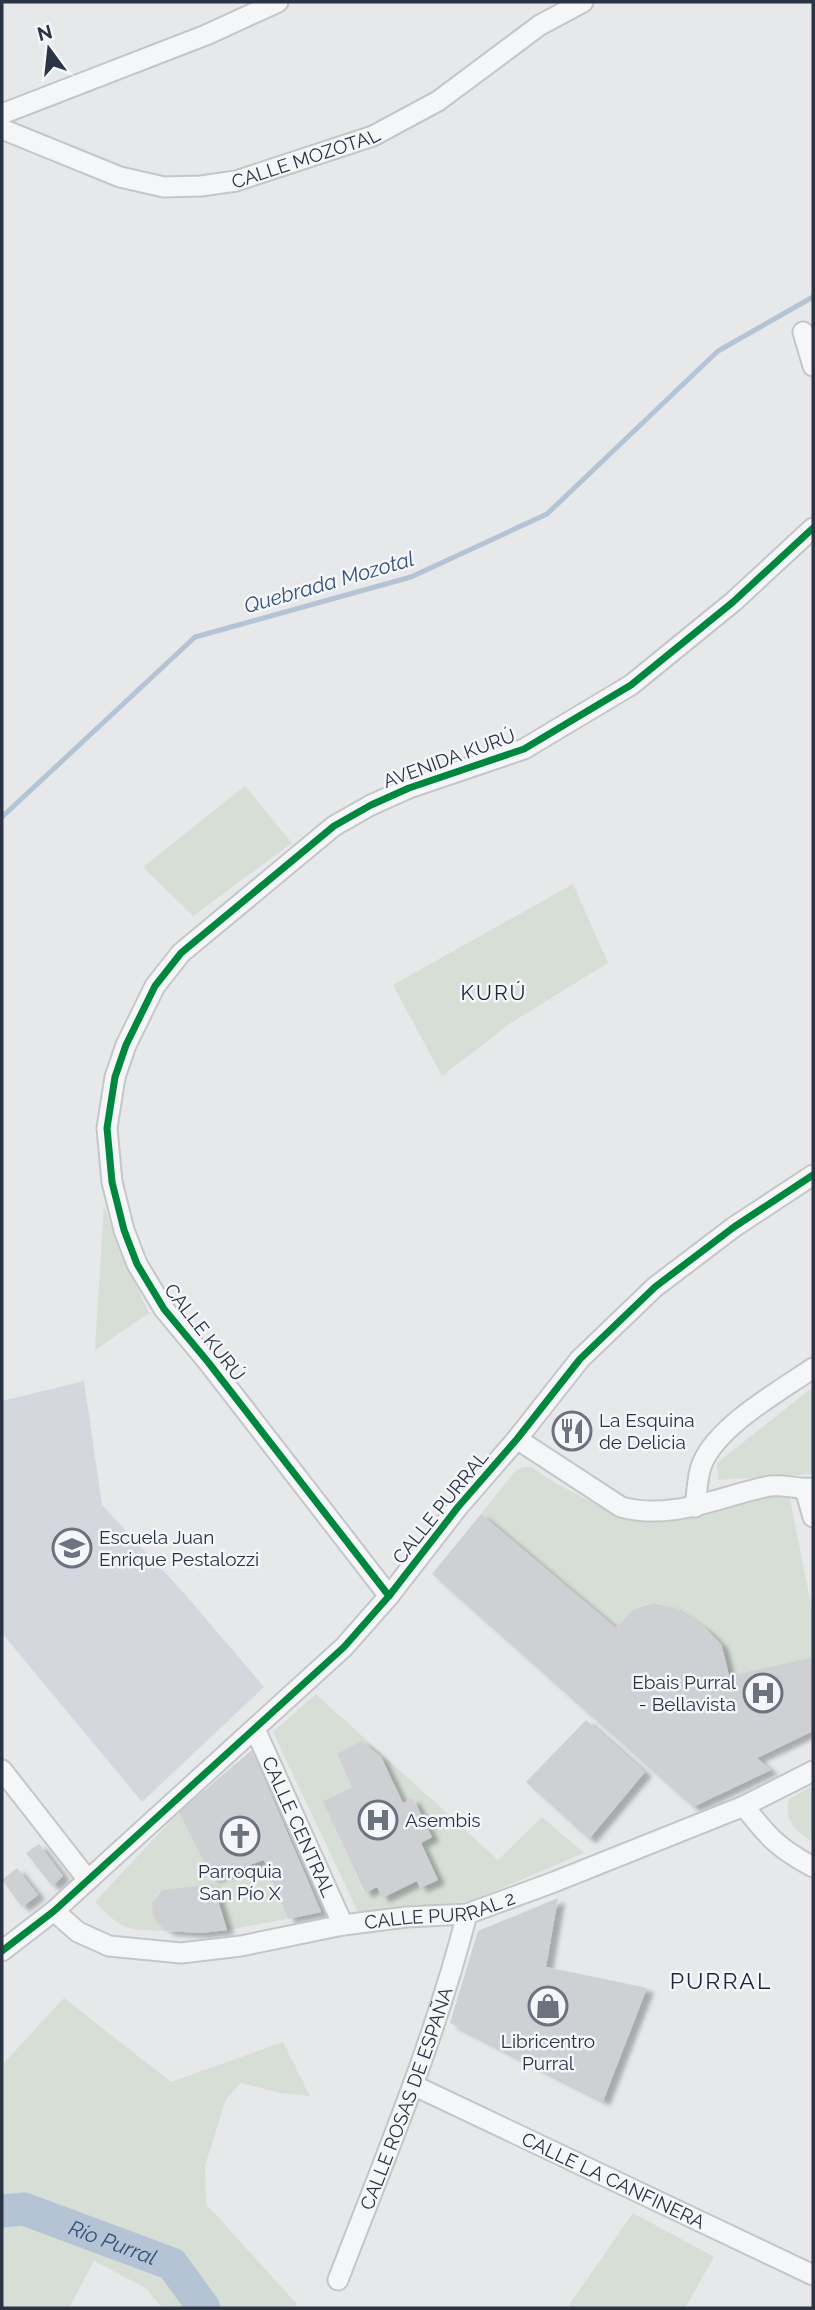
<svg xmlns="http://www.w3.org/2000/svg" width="815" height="2310" viewBox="0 0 815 2310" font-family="Raleway,sans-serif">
  <defs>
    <filter id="shadow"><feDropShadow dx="7" dy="4.5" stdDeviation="2" flood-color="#0004"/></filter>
  </defs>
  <rect width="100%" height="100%" fill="#e6e8ea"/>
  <path fill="#d4d7dd" d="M 84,1381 L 102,1505 L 183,1592 L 264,1687 L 142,1802 L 2,1633 L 2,1401 Z"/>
  <g fill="#d6ded6" fill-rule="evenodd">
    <path d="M 245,786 L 292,843 L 193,916 L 143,867 Z"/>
    <path d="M 573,884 L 608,963 L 512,1022 L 442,1076 L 393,985 Z"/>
    <path d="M 104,1206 L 119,1250 L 149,1313 L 95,1350 Z"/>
    <path d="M 813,1387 L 813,1474 L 718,1480 L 717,1463 Z"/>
    <path d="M 525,1467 L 531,1467 L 554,1482 L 623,1519 L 645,1522 L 778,1491 L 787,1493 L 790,1499 L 813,1614 L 813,1657 L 729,1676 C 728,1666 727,1653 721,1644 C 712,1629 669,1601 651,1603 C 635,1606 627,1617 616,1628 L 481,1514 L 516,1470 Z"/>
    <path d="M 316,1694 L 498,1860 L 542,1817 L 584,1853 L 471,1901 L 358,1912 L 273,1732 ZM 362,1742 L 381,1757 L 403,1803 L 413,1798 L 432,1837 L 421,1843 L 437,1880 L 420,1888 L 417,1881 L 382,1897 L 377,1887 L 364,1893 L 324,1802 L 352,1788 L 337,1755 Z"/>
    <path d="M 813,1786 L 813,1842 C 796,1832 783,1819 789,1799 Z"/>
    <path d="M 179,1812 L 212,1878 L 264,1860 L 288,1919 L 227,1930 L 213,1884 L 162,1890 C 146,1904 153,1919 168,1931 C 127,1929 125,1933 95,1902 Z"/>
    <path d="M 64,1998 L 171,2082 L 283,2042 L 310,2096 L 280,2093 L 241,2083 L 226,2099 L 205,2166 L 206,2204 L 296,2303 L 295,2308 L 162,2308 L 146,2288 L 94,2261 L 69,2308 L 2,2308 L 2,2065 Z"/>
    <path d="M 633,2213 L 714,2257 L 685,2308 L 567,2308 Z"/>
  </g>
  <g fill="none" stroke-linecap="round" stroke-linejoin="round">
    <path stroke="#b4c4d5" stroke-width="5" d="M 2,817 L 195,637 L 411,577 L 547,514 L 718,351 L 813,297"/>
    <path stroke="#b4c4d5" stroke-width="33" id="s1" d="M 2,2211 L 24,2209 L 172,2264 L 204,2308"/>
  </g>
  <g fill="#ced0d3" filter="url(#shadow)">
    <path d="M 569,1420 L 583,1433 L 574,1442 L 561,1429 Z"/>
    <path d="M 481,1514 L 616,1628 L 632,1611 L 642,1606 L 654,1603 L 673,1608 L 705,1628 L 721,1644 L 729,1676 L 813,1657 L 813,1731 L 757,1758 L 771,1770 L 693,1807 L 432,1574 Z"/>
    <path d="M 586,1720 L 645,1772 L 589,1839 L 526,1782 Z"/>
    <path d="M 362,1741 L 381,1757 L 403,1803 L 413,1798 L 432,1837 L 421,1843 L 438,1880 L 420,1888 L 417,1881 L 382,1898 L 377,1887 L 365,1893 L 323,1801 L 352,1788 L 337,1754 Z"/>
    <path d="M 252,1750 L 321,1912 L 288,1919 L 264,1860 L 212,1878 L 179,1812 Z"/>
    <path d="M 39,1844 L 63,1876 L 52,1886 L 26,1853 Z"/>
    <path d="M 17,1868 L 38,1895 L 22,1907 L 2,1880 Z"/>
    <path d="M 213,1884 L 227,1930 L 201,1933 L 168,1931 L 157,1922 L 153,1915 L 152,1903 L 162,1890 Z"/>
    <path d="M 558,1898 L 546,1967 L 647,1988 L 603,2101 L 450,2023 L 478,1931 Z"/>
  </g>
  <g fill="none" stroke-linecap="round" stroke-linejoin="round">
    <defs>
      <g id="minor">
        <path d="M 2,114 L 206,35 L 278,2"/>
        <path id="s2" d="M 2,129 L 120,177 L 164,187 L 201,186 L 236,181 L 373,136 L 438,101 L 540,25 L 583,2"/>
        <path d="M 803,332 L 813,366"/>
        <path d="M 517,1439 L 621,1507 C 672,1521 720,1496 770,1486 C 785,1484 799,1490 813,1488"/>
        <path d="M 805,1489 L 813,1517"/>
        <path d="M 695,1507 C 697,1494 697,1476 702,1464 C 718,1425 780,1391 813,1368"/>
        <path d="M 389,1596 L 208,1362 L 164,1309 L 137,1264 L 124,1230 L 112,1182 L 107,1128 L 115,1077 L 126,1045 L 155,986 L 181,953 L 334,826 L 371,805 L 409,788 L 524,749 L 631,685 L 733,602 L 813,528"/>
        <path id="s3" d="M 255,1729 L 343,1925"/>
        <path d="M 2,1770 L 88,1880"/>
        <path d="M 744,1806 C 768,1837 778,1848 813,1867"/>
        <path id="s4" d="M 54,1911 L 78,1932 L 109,1946 L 181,1953 L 241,1946 L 343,1925 L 407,1917 L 467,1914 L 554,1882 L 744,1806 L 813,1771"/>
        <path d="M 2,1951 L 54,1911 L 344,1647 L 389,1596 L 458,1507 L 517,1439 L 580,1359 L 655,1287 L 734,1227 L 813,1175"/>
        <path id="s5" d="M 413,2085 L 813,2275"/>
        <path id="s6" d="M 338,2280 C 384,2160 435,2040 467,1914"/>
      </g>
    </defs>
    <use href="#minor" stroke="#c4c6c8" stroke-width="23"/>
    <use href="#minor" stroke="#f5f6f7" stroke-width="19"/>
    <defs>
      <g id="cycleway">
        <path d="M 389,1596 L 208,1362 L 164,1309 L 137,1264 L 124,1230 L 112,1182 L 107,1128 L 115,1077 L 126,1045 L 155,986 L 181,953 L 334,826 L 371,805 L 409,788 L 524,749 L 631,685 L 733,602 L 813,528"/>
        <path d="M 2,1951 L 54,1911 L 344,1647 L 389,1596 L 458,1507 L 517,1439 L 580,1359 L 655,1287 L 734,1227 L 813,1175"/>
      </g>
    </defs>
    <use href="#cycleway" stroke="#f4f6f9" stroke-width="11"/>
    <use href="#cycleway" stroke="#00873e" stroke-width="7"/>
  </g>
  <defs>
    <symbol id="restaurant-ring" viewBox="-11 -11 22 22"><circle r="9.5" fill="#f4f6f9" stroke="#6c737f" stroke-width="1.5"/><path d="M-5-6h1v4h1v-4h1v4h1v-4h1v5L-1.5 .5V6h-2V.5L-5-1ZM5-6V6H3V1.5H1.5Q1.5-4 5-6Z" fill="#6c737f"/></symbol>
    <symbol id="school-ring" viewBox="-11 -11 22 22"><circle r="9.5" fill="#f4f6f9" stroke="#6c737f" stroke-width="1.5"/><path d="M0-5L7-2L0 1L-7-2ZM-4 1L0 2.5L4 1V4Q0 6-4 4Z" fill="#6c737f"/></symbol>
    <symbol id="hospital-ring" viewBox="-11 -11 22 22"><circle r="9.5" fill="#f4f6f9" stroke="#6c737f" stroke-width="1.5"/><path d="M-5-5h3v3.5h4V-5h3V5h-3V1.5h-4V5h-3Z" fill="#6c737f"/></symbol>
    <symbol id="church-ring" viewBox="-11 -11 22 22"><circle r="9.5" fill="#f4f6f9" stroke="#6c737f" stroke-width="1.5"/><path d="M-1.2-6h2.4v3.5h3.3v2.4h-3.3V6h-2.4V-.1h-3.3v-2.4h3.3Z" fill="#6c737f"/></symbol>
    <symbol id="shop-ring" viewBox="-11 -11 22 22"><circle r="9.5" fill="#f4f6f9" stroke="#6c737f" stroke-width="1.5"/><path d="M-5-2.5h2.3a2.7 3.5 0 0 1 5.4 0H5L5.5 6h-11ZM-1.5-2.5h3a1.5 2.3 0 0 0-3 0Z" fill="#6c737f"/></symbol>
  </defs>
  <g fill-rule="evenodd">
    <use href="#restaurant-ring" x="550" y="1409" width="44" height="44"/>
    <use href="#school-ring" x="50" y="1526" width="44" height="44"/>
    <use href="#hospital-ring" x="741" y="1671" width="44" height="44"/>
    <use href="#hospital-ring" x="356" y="1798" width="44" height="44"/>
    <use href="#church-ring" x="218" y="1814" width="44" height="44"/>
    <use href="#shop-ring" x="526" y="1984" width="44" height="44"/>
  </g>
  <g text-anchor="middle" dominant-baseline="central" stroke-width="5" stroke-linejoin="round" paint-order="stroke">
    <g font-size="19" fill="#2b3445" stroke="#f4f6f9">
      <text stroke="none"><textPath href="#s2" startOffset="318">CALLE MOZOTAL</textPath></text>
      <text transform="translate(449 758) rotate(-20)">AVENIDA KURÚ</text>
      <text transform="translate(205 1332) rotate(52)">CALLE KURÚ</text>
      <text transform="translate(440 1507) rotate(-51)">CALLE PURRAL</text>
      <text stroke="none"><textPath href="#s3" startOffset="107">CALLE CENTRAL</textPath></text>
      <text stroke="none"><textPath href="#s4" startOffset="401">CALLE PURRAL 2</textPath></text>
      <text stroke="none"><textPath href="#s6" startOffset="194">CALLE ROSAS DE ESPAÑA</textPath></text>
      <text stroke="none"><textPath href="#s5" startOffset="222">CALLE LA CANFINERA</textPath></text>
    </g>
    <g font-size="19" fill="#2b3445" stroke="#f4f6f9" text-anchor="start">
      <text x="599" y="1420">La Esquina<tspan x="599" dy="22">de Delicia</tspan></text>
      <text x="99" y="1537">Escuela Juan<tspan x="99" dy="22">Enrique Pestalozzi</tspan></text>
      <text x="736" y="1682" text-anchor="end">Ebais Purral<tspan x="736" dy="22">- Bellavista</tspan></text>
      <text x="405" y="1820">Asembis</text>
      <text x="240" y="1871" text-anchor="middle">Parroquia<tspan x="240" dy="22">San Pío X</tspan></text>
      <text x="548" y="2041" text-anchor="middle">Libricentro<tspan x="548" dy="22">Purral</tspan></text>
    </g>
    <g font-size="21" font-style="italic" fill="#34527a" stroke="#f4f6f9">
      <text transform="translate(329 582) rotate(-16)">Quebrada Mozotal</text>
      <text stroke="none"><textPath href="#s1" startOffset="117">Río Purral</textPath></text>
    </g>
    <g font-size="21" letter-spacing="2" fill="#1d2536" stroke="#f4f6f9">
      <text x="494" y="992">KURÚ</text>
    </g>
    <g font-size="23" letter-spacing="2" fill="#1d2536" stroke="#f4f6f9">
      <text x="721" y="1980">PURRAL</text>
    </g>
  </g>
  <rect width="815" height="2310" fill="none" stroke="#2b3445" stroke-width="7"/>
  <g transform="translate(49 49) rotate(345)" stroke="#f4f6f9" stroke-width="5" paint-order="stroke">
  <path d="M0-5L12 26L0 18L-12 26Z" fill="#2b3445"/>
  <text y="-10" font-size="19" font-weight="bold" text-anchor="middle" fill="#2b3445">N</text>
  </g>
</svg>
